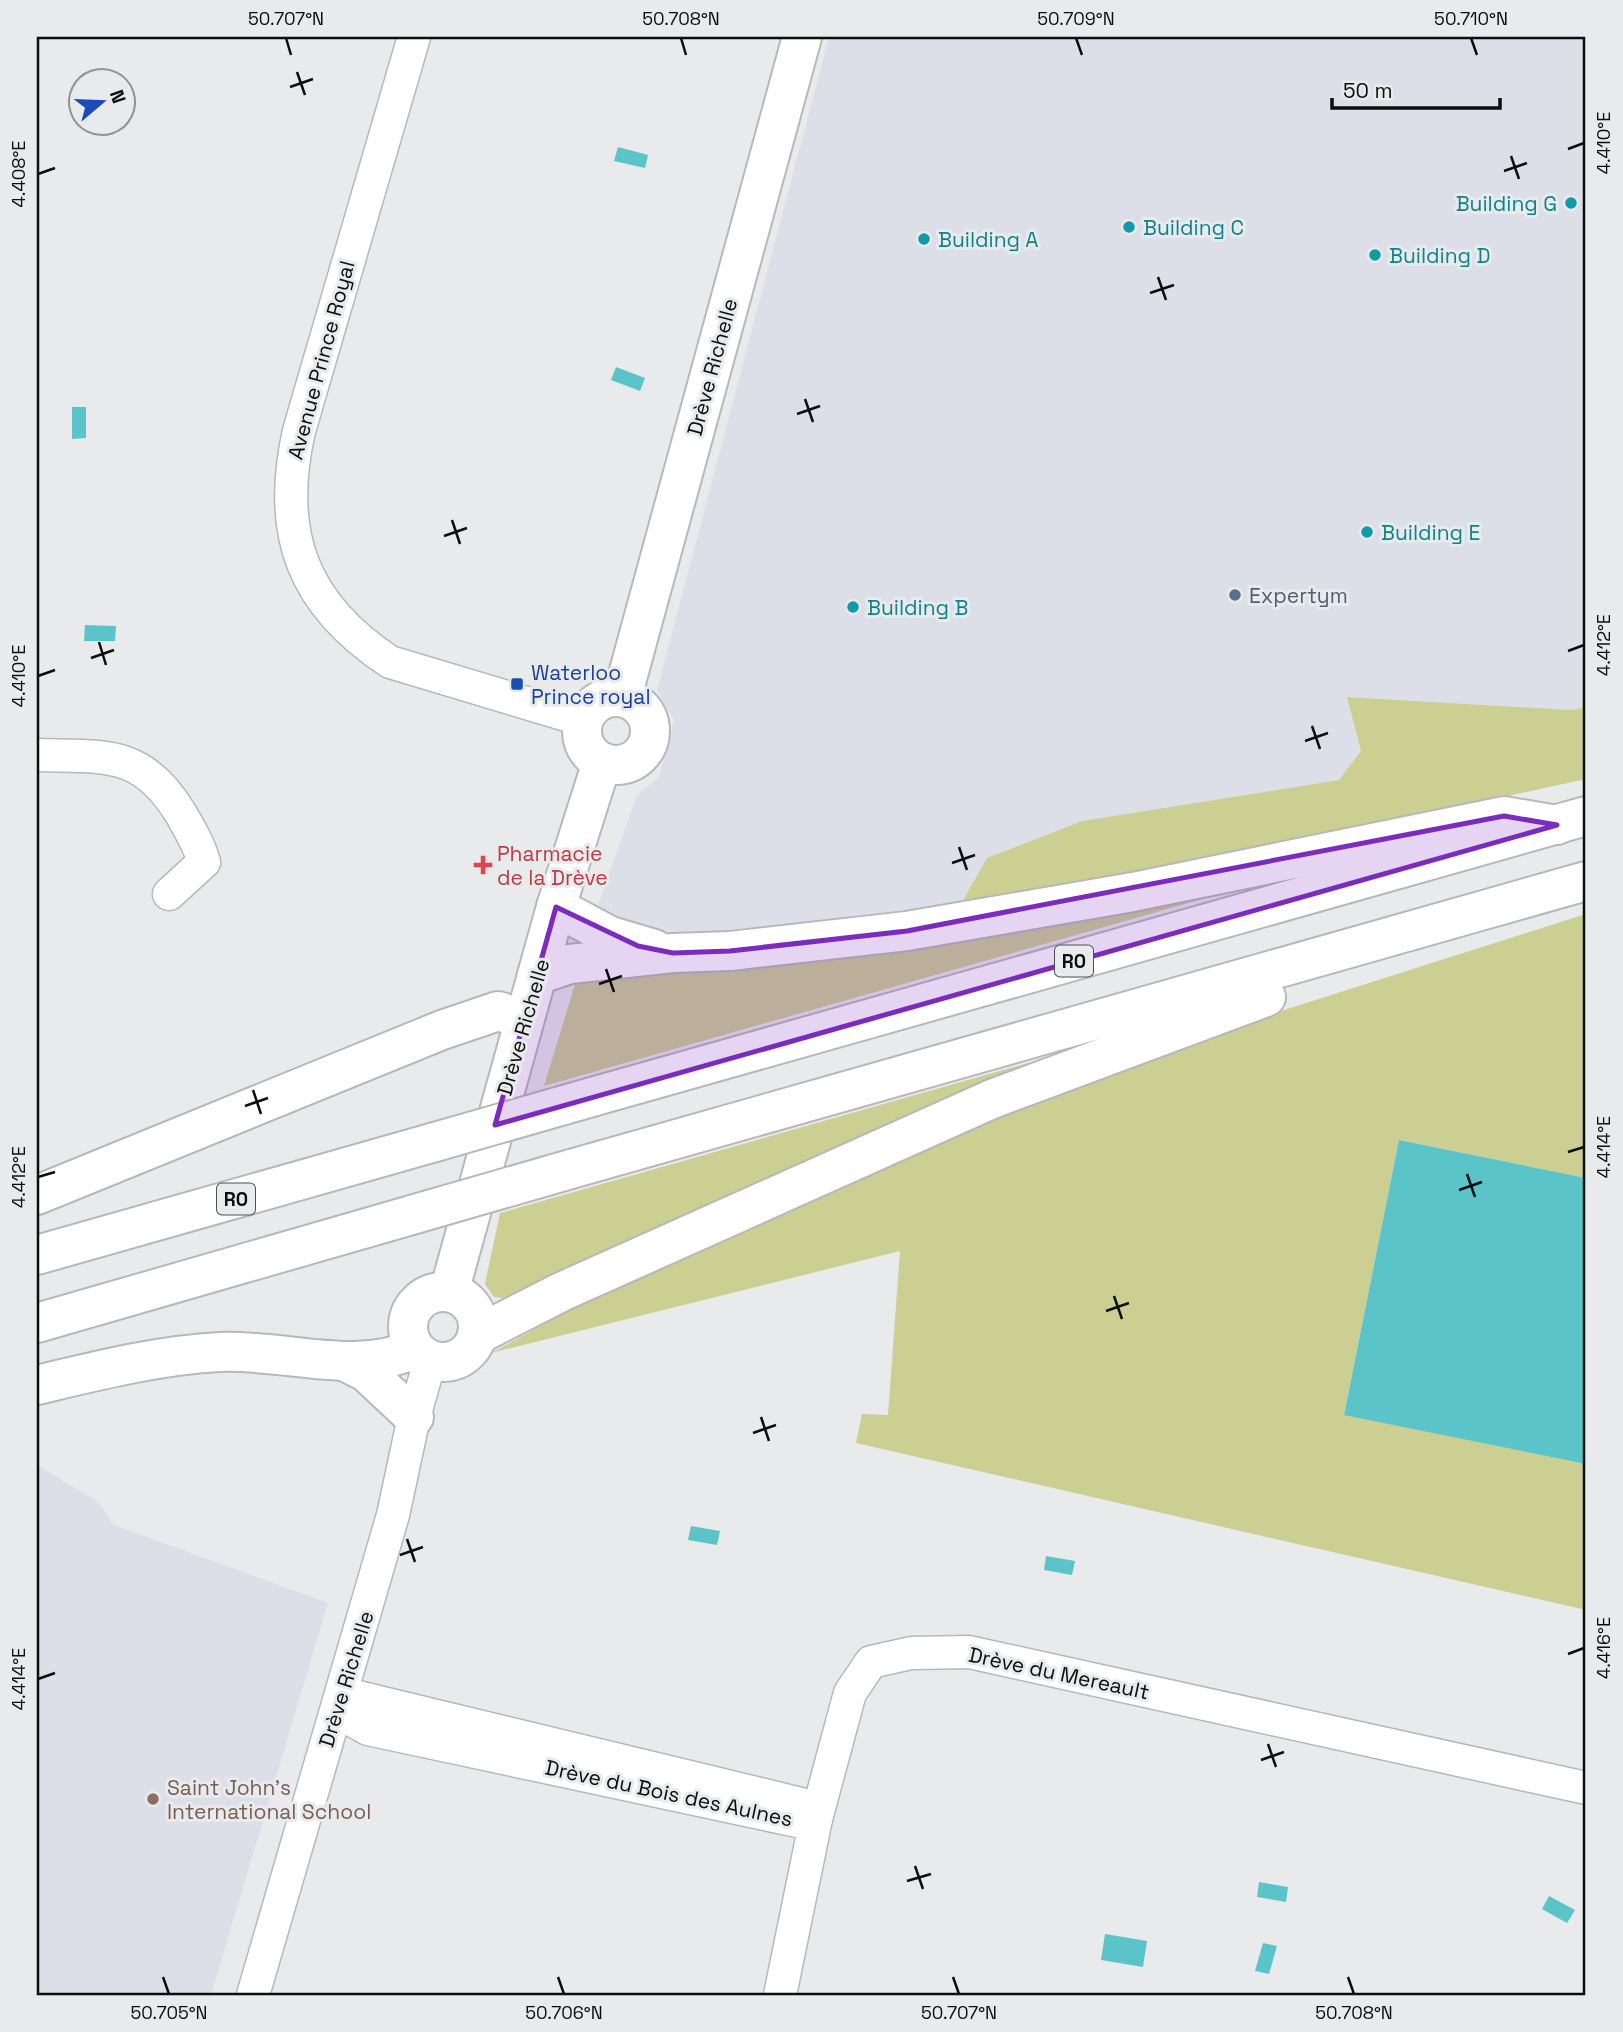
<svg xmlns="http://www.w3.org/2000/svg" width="1623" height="2032" viewBox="0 0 1623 2032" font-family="'Space Grotesk',sans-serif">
  <rect width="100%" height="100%" fill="#e9eaec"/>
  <g fill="#dddfe8">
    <path d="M 829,37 L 1586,37 L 1586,707 L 1571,710 L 1348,697 L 1361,751 L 1339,780 L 1082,821 L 987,858 L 962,902 L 808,925 L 702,934 L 643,933 L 596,911 L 637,795 L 659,777 L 674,721 L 657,690 Z"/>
    <path d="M 37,1465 L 98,1502 L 114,1525 L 328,1603 L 211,1995 L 37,1995 Z"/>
  </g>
  <g fill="#cbcf92">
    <path d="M 1347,697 L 1571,710 L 1586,707 L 1586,779 L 1297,842 L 962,902 L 987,858 L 1082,821 L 1339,780 L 1361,751 Z"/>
    <path d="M 1259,883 L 544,1086 L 579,971 Z"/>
    <path d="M 1586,914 L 1586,1178 L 1399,1140 L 1344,1414 L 1586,1464 L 1586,1610 L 856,1443 L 862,1414 L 888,1415 L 900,1251 L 491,1353 L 572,1309 L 956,1135 L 1052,1095 L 1284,1010 Z"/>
    <path d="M 1109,1040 L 516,1300 L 494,1297 L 485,1284 L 500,1213 Z"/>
  </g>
  <g fill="#5ac4c9">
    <path d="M 618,147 L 648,155 L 645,168 L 614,161 Z"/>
    <path d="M 616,367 L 645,378 L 640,391 L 611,380 Z"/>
    <path d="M 72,407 L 86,407 L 86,438 L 72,439 Z"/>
    <path d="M 85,625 L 116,626 L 115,641 L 84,641 Z"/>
    <path d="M 1399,1140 L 1586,1178 L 1586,1464 L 1344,1415 Z"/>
    <path d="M 691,1526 L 720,1531 L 717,1545 L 688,1540 Z"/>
    <path d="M 1046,1556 L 1075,1561 L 1072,1575 L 1044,1570 Z"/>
    <path d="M 1259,1882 L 1288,1887 L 1286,1902 L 1257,1897 Z"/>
    <path d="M 1549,1896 L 1575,1910 L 1567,1923 L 1542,1909 Z"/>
    <path d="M 1105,1934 L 1147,1941 L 1143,1967 L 1101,1960 Z"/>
    <path d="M 1263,1943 L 1277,1946 L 1269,1974 L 1255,1971 Z"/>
  </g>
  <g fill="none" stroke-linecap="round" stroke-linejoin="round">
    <defs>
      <g id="minor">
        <path d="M 414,37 L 299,431 C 276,533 302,604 390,662 L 583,720"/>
        <path d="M 37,755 C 104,757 142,749 181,814 C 190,830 199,844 204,862 L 169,894"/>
        <path d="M 358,1697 L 801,1804 L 816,1819 L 797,1821 L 368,1729 L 352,1720 L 341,1699 Z"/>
        <path d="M 253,1995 L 393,1515 L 414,1417 L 430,1361"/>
        <path d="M 780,1995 L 816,1819 L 850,1693 L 871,1662 L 911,1653 L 969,1652 L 1586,1788"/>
      </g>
      <g id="major">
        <path d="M 622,697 L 802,37"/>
        <circle cx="616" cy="731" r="34"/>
        <path d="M 449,1292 L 556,907 L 602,762"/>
        <circle cx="443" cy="1327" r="35"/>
      </g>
      <g id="highway">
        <path d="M 556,907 L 610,936 L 654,949"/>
        <path d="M 537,975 L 570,964 L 673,953 L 730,951 L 907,931 L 1133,892 L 1504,816 L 1557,825"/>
        <path d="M 592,1097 L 1586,816"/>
        <path d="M 571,1169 L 1586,881"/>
        <path d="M 37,1195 L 442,1030 L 498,1011 L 524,1019"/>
        <path d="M 37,1255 L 435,1142"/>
        <path d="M 37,1323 L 415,1214"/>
        <path d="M 477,1335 L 561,1292 L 992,1099 L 1266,997"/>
        <path d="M 348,1363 L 366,1372 L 414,1417"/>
        <path d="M 37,1385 C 96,1371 159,1355 220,1352 C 286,1349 352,1376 415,1349"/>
      </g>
    </defs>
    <use href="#minor" stroke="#b8b8ba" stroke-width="35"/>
    <use href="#major" stroke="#b8b8ba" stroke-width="42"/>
    <use href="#highway" stroke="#b8b8ba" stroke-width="42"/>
    <use href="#minor" stroke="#fff" stroke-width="32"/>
    <use href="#major" stroke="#fff" stroke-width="38"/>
    <use href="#highway" stroke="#fff" stroke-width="38"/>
    <defs>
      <g id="highway-bridge">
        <path d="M 435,1142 L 592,1097"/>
        <path d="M 415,1214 L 571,1169"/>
      </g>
    </defs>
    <use href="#highway-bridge" stroke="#b8b8ba" stroke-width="42" stroke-linecap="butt"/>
    <use href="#highway-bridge" stroke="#fff" stroke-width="38"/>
  </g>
  <path fill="#7b2cbf" fill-opacity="0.2" stroke="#7b2cbf" stroke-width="5" stroke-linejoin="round" d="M 1504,816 L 1557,825 L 495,1125 L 556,907 L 638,946 L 673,953 L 730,951 L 907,931 Z"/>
  <path fill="none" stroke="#0c0d0d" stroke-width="2.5" d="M 286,38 L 291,55M 681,38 L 686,55M 1076,38 L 1082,55M 1471,38 L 1477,55M 297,72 L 305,95M 290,87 L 313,79M 1568,149 L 1584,143M 1511,156 L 1519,179M 1504,171 L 1527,163M 38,174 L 55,168M 1158,277 L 1166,300M 1150,293 L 1174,285M 805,399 L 813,422M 797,414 L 820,406M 452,520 L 460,544M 444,536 L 467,528M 99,642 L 106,665M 1568,651 L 1584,645M 91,658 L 114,650M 38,676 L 55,670M 1312,726 L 1320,749M 1305,741 L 1328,733M 959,847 L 967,870M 952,863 L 975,855M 606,969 L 614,992M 599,984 L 622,976M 253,1090 L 261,1114M 245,1106 L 268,1098M 1568,1152 L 1584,1147M 1467,1174 L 1475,1197M 38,1177 L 55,1172M 1459,1190 L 1482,1182M 1114,1296 L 1122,1319M 1106,1311 L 1129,1303M 761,1417 L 769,1441M 753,1433 L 776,1425M 407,1539 L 415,1562M 400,1555 L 423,1547M 1568,1654 L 1584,1648M 38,1679 L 55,1673M 1268,1744 L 1276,1767M 1261,1760 L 1284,1752M 915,1866 L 923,1889M 907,1881 L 931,1874M 163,1977 L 169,1994M 558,1977 L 564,1994M 953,1977 L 959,1994M 1348,1977 L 1354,1994"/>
  <g fill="#0f9aa8" stroke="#e9eaec" stroke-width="2.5">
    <circle cx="1571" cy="203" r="7"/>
    <circle cx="1129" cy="227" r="7"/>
    <circle cx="924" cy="239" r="7"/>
    <circle cx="1375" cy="255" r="7"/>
    <circle cx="1367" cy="532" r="7"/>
    <circle cx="853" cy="607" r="7"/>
  </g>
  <circle fill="#5c6f8a" stroke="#e9eaec" stroke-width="2.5" cx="1235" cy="595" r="7"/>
  <rect fill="#1a4fb4" stroke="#e9eaec" stroke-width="2.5" x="510" y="677" width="14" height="14" rx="3.5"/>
  <path fill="#e0444e" stroke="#e9eaec" stroke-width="2.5" d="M479.5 854.5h7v7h7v7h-7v7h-7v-7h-7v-7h7z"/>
  <circle fill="#8d6e63" stroke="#e9eaec" stroke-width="2.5" cx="153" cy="1799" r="7"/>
  <g text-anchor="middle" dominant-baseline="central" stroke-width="6" stroke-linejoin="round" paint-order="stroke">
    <g fill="#e9eaec" stroke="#4e4f50" stroke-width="2">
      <rect x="1055" y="945.5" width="38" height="31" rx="5"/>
      <rect x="217" y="1183.5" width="38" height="31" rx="5"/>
    </g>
    <g font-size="19" font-weight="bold" fill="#0c0d0d">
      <text x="1074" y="961">R0</text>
      <text x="236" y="1199">R0</text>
    </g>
    <g font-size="21" fill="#0d838f" stroke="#e9eaec" text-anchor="start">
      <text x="1557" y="203" text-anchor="end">Building G</text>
      <text x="1143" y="227">Building C</text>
      <text x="938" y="239">Building A</text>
      <text x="1389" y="255">Building D</text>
      <text x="1381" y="532">Building E</text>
      <text x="867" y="607">Building B</text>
    </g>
    <g font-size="21" fill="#0c0d0d" stroke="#e9eaec">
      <text transform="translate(321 360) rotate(-75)">Avenue Prince Royal</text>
      <text transform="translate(712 367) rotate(-75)">Drève Richelle</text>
      <text transform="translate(523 1027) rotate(-74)">Drève Richelle</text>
      <text transform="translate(1059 1673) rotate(12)">Drève du Mereault</text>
      <text transform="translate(346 1679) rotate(-73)">Drève Richelle</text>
      <text transform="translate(669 1793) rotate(12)">Drève du Bois des Aulnes</text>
    </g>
    <g font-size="21" fill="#4e5e75" stroke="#e9eaec" text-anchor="start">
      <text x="1249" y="595">Expertym</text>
    </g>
    <g font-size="21" fill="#164399" stroke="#e9eaec" text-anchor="start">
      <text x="531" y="672">Waterloo<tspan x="531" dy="24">Prince royal</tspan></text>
    </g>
    <g font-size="21" fill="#be3a42" stroke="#e9eaec" text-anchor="start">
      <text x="497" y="853">Pharmacie<tspan x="497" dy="24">de la Drève</tspan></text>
    </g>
    <g font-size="21" fill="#785e54" stroke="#e9eaec" text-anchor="start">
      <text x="167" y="1787">Saint John's<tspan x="167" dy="24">International School</tspan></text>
    </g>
  </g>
  <rect width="1623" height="2032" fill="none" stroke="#e9eaec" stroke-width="77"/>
  <g transform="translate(102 102) rotate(71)"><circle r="33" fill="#e9eaec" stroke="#919293" stroke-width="2"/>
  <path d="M0-5L12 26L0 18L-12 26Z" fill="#1c4cb9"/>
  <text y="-10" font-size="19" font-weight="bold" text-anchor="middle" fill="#0c0d0d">N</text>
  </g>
  <path d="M1332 98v10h168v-10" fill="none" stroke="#0c0d0d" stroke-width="3.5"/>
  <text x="1343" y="98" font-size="21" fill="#0c0d0d" stroke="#e9eaec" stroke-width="5" paint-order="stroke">50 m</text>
  <rect x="38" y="38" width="1546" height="1956" fill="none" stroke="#0c0d0d" stroke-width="2.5"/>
  <g font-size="18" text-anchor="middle" fill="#0c0d0d">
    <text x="286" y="25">50.707°N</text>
    <text x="681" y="25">50.708°N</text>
    <text x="1076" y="25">50.709°N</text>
    <text x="1471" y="25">50.710°N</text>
    <text transform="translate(1604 143) rotate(-90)" y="6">4.410°E</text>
    <text transform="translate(19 174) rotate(-90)" y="6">4.408°E</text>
    <text transform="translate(1604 645) rotate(-90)" y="6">4.412°E</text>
    <text transform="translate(19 676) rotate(-90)" y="6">4.410°E</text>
    <text transform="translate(1604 1147) rotate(-90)" y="6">4.414°E</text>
    <text transform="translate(19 1177) rotate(-90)" y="6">4.412°E</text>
    <text transform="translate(1604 1648) rotate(-90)" y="6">4.416°E</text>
    <text transform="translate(19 1679) rotate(-90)" y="6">4.414°E</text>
    <text x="169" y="2019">50.705°N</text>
    <text x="564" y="2019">50.706°N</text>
    <text x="959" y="2019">50.707°N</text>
    <text x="1354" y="2019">50.708°N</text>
  </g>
</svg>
